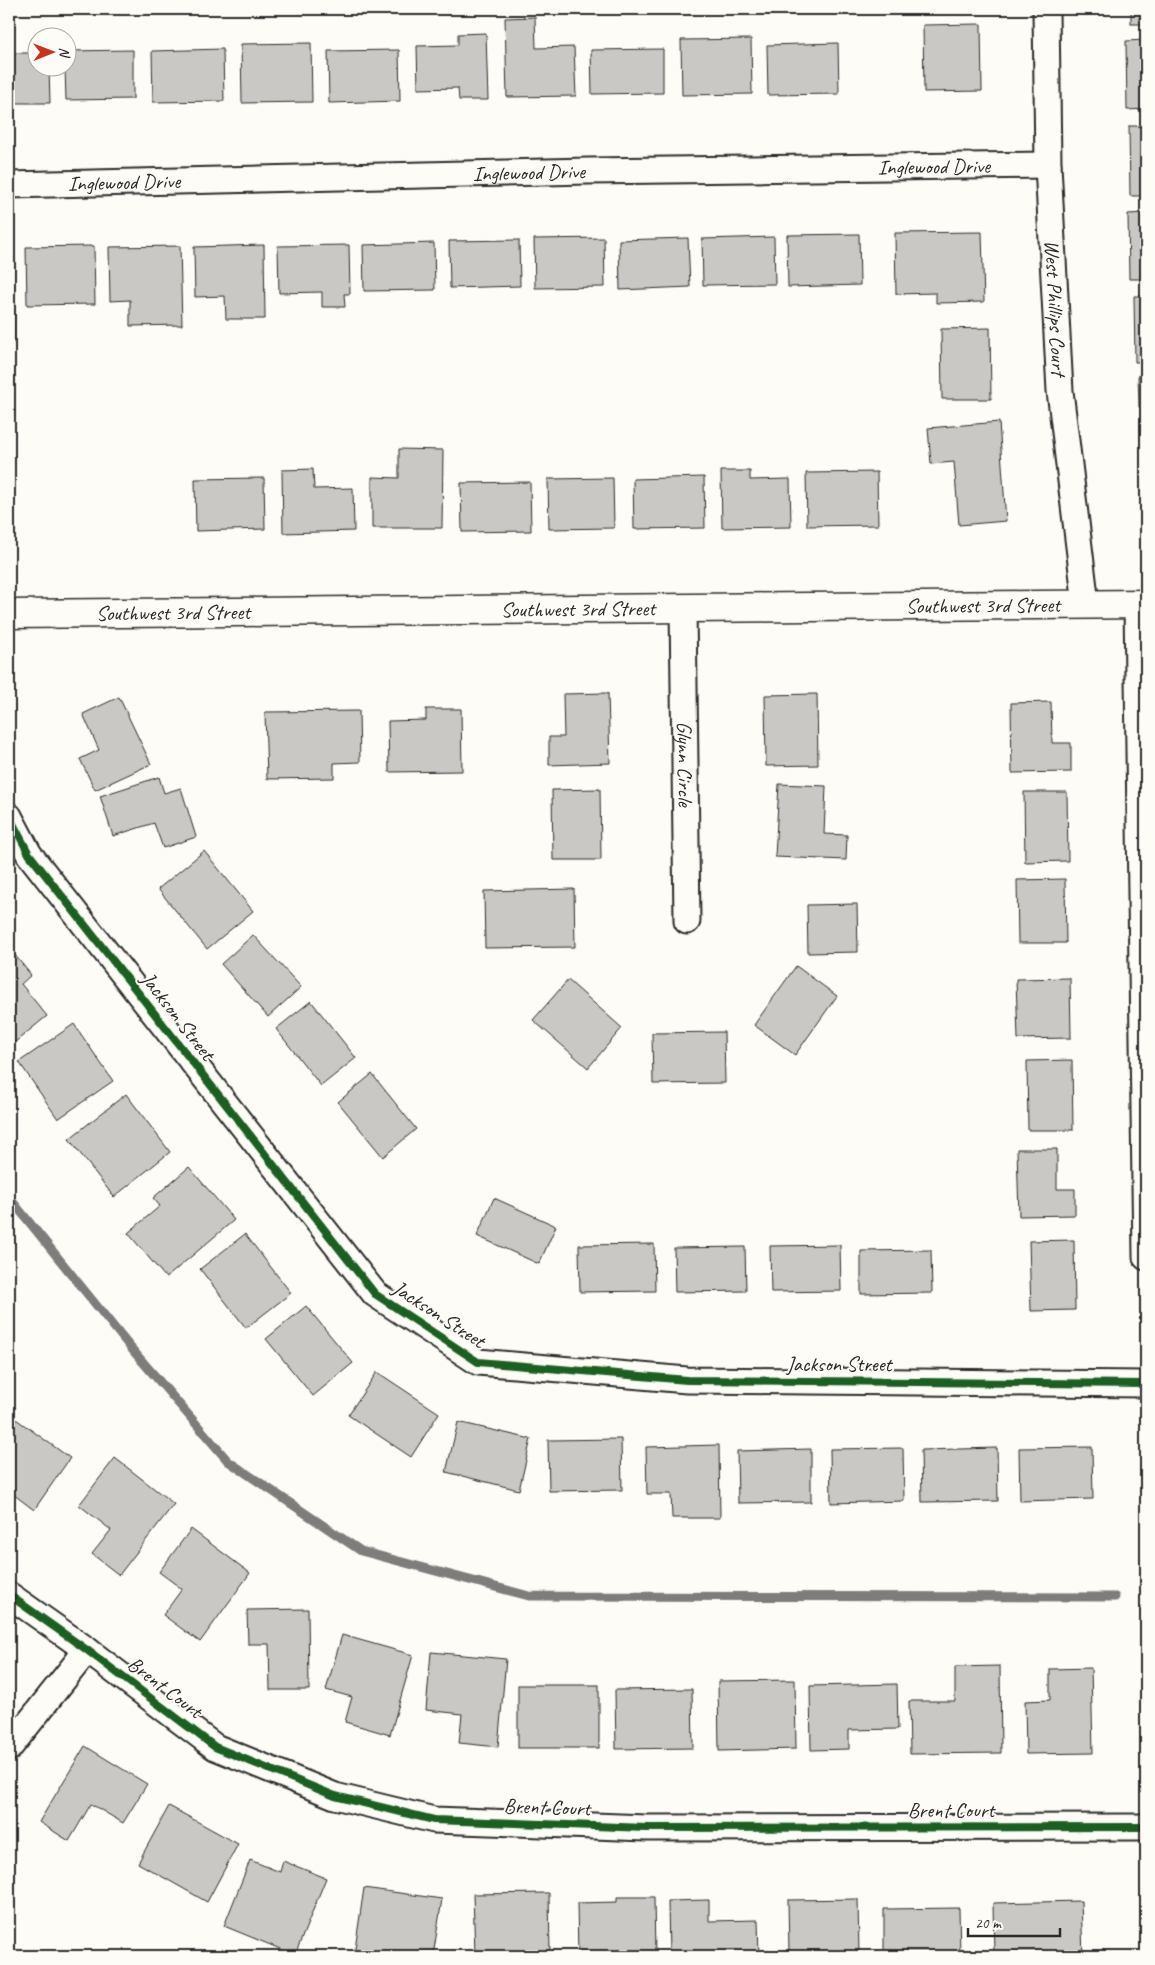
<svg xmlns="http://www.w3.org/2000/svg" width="1155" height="1965" viewBox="0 0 1155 1965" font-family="Caveat,sans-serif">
  <rect width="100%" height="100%" fill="#fdfcf7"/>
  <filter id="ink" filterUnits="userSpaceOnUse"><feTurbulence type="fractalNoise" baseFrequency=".02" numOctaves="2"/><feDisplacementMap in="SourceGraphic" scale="10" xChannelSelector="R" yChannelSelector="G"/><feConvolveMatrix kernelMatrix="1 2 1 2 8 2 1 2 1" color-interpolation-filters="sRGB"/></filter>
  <g filter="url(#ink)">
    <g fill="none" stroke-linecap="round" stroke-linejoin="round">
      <path stroke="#7e7d7b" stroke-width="9" d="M 9,1197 L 130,1347 L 228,1461 L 361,1551 L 529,1596 L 1115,1597"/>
    </g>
    <g fill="#c9c8c4" stroke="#2b2b2b">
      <rect x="1131" y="9" width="15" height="15"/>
      <path d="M 535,17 L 536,48 L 574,47 L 576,96 L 507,97 L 505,18 Z"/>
      <path d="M 981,24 L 982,91 L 924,92 L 923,25 Z"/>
      <path d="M 486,33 L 488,100 L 459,100 L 458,88 L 418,89 L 417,46 L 458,45 L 458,34 Z"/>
      <path d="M 751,39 L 752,94 L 682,95 L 681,40 Z"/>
      <path d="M 1146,40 L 1146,109 L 1127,110 L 1126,41 Z"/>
      <path d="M 311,43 L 312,102 L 242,103 L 241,44 Z"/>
      <path d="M 838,43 L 839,94 L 768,95 L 767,45 Z"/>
      <path d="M 223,49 L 224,101 L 153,102 L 152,51 Z"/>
      <path d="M 663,49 L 663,93 L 592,94 L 591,50 Z"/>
      <path d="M 133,50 L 133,99 L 66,100 L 65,68 L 68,68 L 68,51 Z"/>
      <path d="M 399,50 L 400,101 L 329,103 L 328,51 Z"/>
      <path d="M 9,53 L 38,53 L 38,68 L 49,68 L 50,103 L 9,103 Z"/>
      <path d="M 1129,126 L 1146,126 L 1146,196 L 1130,196 Z"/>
      <path d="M 1146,213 L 1146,279 L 1129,279 L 1128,214 Z"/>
      <path d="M 982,232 L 984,302 L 936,303 L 936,293 L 896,294 L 895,233 Z"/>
      <path d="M 859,234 L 860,285 L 788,287 L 787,235 Z"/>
      <path d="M 774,237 L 775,284 L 703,285 L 702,239 Z"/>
      <path d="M 604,238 L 605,287 L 535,288 L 534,239 Z"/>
      <path d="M 688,238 L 690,287 L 620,290 L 619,240 Z"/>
      <path d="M 519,240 L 520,286 L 450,288 L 449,241 Z"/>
      <path d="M 434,243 L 435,290 L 364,291 L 363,245 Z"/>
      <path d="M 264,245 L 265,319 L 226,319 L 225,296 L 195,297 L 194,247 Z"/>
      <path d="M 349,245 L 350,294 L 344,294 L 345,307 L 322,307 L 322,292 L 279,293 L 278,246 Z"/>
      <path d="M 94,246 L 95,304 L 27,305 L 26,247 Z"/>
      <path d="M 180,246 L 182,325 L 130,326 L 130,300 L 110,301 L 109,247 Z"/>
      <path d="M 9,250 L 13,250 L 14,342 L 9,342 Z"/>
      <path d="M 1134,296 L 1146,296 L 1146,362 L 1135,362 Z"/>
      <path d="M 990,328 L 991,399 L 942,399 L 941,329 Z"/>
      <path d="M 1146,375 L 1146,407 L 1139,407 L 1138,376 Z"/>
      <path d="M 999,422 L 1006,521 L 959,525 L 954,462 L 931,464 L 928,428 Z"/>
      <path d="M 399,449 L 443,450 L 442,528 L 372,528 L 372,477 L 399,478 Z"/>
      <path d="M 313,469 L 314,489 L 353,488 L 354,531 L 283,533 L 282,470 Z"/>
      <path d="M 721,471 L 750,471 L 750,480 L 790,479 L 791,527 L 722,528 Z"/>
      <path d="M 877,472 L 878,525 L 807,526 L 806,473 Z"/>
      <path d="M 704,477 L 705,528 L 634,529 L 633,479 Z"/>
      <path d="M 264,478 L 265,529 L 196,531 L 195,479 Z"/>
      <path d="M 613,478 L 614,528 L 549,529 L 548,479 Z"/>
      <path d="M 530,482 L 531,531 L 462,532 L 461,483 Z"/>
      <path d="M 608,693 L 610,763 L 549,765 L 549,737 L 564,737 L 563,694 Z"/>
      <path d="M 817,694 L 818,765 L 766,766 L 765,695 Z"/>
      <path d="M 119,697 L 151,764 L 95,790 L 80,759 L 99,750 L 83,714 Z"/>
      <path d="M 1051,702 L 1052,743 L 1071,743 L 1071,772 L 1012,773 L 1011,703 Z"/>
      <path d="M 426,709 L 461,709 L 462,771 L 389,772 L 388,721 L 426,720 Z"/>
      <path d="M 359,711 L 360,762 L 334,763 L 334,778 L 267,779 L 265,712 Z"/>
      <path d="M 159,777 L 164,793 L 181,788 L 196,837 L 163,848 L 154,823 L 113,836 L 100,796 Z"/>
      <path d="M 779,784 L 826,786 L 824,834 L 847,835 L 846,860 L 775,857 Z"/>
      <path d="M 600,789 L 601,860 L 553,860 L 552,790 Z"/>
      <path d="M 1024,792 L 1067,792 L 1068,861 L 1025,862 Z"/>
      <path d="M 204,851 L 253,911 L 207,949 L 158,889 Z"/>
      <path d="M 1065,879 L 1066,943 L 1018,943 L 1017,880 Z"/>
      <path d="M 574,889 L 575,947 L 485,948 L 484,891 Z"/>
      <path d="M 857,904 L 858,952 L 808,953 L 807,905 Z"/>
      <path d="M 253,935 L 301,987 L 268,1017 L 221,964 Z"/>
      <path d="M 10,949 L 31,975 L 21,984 L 47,1016 L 9,1047 Z"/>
      <path d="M 796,966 L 837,996 L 795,1055 L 754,1025 Z"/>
      <path d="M 1070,978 L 1071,1038 L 1018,1039 L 1016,979 Z"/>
      <path d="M 568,980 L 622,1028 L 588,1068 L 533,1020 Z"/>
      <path d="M 311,1001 L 356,1058 L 321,1086 L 276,1029 Z"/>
      <path d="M 74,1024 L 113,1081 L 58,1119 L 19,1062 Z"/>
      <path d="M 724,1032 L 725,1083 L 653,1084 L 652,1033 Z"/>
      <path d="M 1072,1060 L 1073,1130 L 1028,1130 L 1027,1061 Z"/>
      <path d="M 372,1074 L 416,1129 L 383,1157 L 338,1102 Z"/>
      <path d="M 126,1094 L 170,1152 L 114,1197 L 69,1139 Z"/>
      <path d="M 1017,1149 L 1057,1149 L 1057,1189 L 1075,1189 L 1075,1215 L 1019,1216 Z"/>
      <path d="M 189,1167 L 234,1220 L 166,1278 L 128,1233 L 160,1206 L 153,1198 Z"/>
      <path d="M 494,1198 L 556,1226 L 539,1264 L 477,1236 Z"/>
      <path d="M 245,1234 L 291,1293 L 246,1328 L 200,1269 Z"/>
      <path d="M 1074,1240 L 1075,1310 L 1031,1311 L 1029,1241 Z"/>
      <path d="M 654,1244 L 655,1291 L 580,1292 L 579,1245 Z"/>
      <path d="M 840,1245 L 841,1291 L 771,1292 L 770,1246 Z"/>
      <path d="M 745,1247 L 746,1291 L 675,1292 L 674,1248 Z"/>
      <path d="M 931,1250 L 932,1293 L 861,1294 L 861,1251 Z"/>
      <path d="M 306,1306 L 353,1363 L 313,1396 L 266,1339 Z"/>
      <path d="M 377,1372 L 439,1413 L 411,1457 L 348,1415 Z"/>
      <path d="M 9,1414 L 70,1458 L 34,1510 L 9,1491 Z"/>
      <path d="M 458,1422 L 531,1439 L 519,1490 L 446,1472 Z"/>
      <path d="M 621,1439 L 622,1490 L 549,1491 L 548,1440 Z"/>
      <path d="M 719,1445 L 720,1518 L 672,1518 L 671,1494 L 647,1494 L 646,1447 Z"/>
      <path d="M 1092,1447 L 1093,1499 L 1020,1501 L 1019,1448 Z"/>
      <path d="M 903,1448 L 904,1501 L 831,1503 L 830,1449 Z"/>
      <path d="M 997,1448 L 998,1501 L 922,1502 L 921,1450 Z"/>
      <path d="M 811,1449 L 811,1502 L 738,1503 L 737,1451 Z"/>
      <path d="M 115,1458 L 174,1504 L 119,1575 L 92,1554 L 111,1530 L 79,1505 Z"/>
      <path d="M 191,1529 L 250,1573 L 200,1642 L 163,1615 L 182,1589 L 159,1572 Z"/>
      <path d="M 308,1609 L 309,1690 L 270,1690 L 269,1644 L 248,1644 L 247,1610 Z"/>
      <path d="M 342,1635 L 413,1655 L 390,1735 L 345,1722 L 352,1697 L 326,1690 Z"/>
      <path d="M 431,1652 L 506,1659 L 498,1747 L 459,1743 L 462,1714 L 426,1710 Z"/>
      <path d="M 1000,1666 L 1001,1753 L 910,1754 L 909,1701 L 955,1701 L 955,1667 Z"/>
      <path d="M 1091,1668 L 1093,1753 L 1026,1754 L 1025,1701 L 1050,1700 L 1050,1669 Z"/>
      <path d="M 795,1680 L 796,1749 L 719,1751 L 718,1681 Z"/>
      <path d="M 897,1684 L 898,1729 L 849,1730 L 849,1749 L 811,1750 L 810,1686 Z"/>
      <rect x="518" y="1685" width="81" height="63"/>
      <path d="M 692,1689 L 693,1748 L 616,1749 L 615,1690 Z"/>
      <path d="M 85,1746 L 147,1784 L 123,1823 L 91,1804 L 69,1841 L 39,1822 Z"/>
      <path d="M 169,1806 L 238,1844 L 207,1902 L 138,1863 Z"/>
      <path d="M 250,1860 L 280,1872 L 283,1861 L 326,1878 L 295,1955 L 224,1926 Z"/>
      <path d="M 364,1888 L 442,1899 L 433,1956 L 354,1956 Z"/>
      <path d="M 549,1893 L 550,1953 L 475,1954 L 473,1894 Z"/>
      <path d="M 617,1897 L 654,1897 L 655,1956 L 578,1956 L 577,1903 L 617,1902 Z"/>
      <path d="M 858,1899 L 859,1956 L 818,1956 L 818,1951 L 789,1952 L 788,1900 Z"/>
      <path d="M 709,1900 L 709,1921 L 758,1920 L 759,1956 L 669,1956 L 668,1901 Z"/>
      <path d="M 1081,1901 L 1083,1956 L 994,1956 L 993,1903 Z"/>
      <path d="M 959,1908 L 960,1956 L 884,1956 L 884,1909 Z"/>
    </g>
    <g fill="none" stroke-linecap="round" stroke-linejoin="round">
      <defs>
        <g id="street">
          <path id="s1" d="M 1046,9 L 1048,165 L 1060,391 L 1086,604"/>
          <path id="s2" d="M 9,185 L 588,171 L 1048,165"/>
          <path d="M 1137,604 L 1146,1257"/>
          <path id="s3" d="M 683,608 L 687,921"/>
          <path d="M 9,816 L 29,854 L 375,1294 L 478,1362 L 687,1380 L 1146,1384"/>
          <path d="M 9,1595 L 87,1650 L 215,1747 L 335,1796 L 434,1820 L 646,1828 L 1146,1827"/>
          <path d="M 9,1748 L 87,1650"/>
        </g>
        <g id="secondary">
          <path id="s4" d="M 9,614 L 1146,604"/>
        </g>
      </defs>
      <use href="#street" stroke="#2b2b2b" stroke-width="29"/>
      <use href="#secondary" stroke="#2b2b2b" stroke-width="31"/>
      <use href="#street" stroke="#fdfcf7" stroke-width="25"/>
      <use href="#secondary" stroke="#fdfcf7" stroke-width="28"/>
      <defs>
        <g id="cycleway">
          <path d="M 9,816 L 29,854 L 375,1294 L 478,1362 L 687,1380 L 1146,1384"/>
          <path d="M 9,1595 L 87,1650 L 215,1747 L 335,1796 L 434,1820 L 646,1828 L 1146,1827"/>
        </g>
      </defs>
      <use href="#cycleway" stroke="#fdfcf7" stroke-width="11"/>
      <use href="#cycleway" stroke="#1b5e20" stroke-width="8"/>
    </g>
  </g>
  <g text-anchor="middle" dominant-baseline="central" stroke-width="4" stroke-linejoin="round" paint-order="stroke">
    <g font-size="21" fill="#2b2b2b" stroke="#fdfcf7">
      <text stroke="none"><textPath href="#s2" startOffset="925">Inglewood Drive</textPath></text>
      <text stroke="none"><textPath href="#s2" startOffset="520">Inglewood Drive</textPath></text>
      <text stroke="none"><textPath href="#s2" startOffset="115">Inglewood Drive</textPath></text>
      <text stroke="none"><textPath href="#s1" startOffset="299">West Phillips Court</textPath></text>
      <text stroke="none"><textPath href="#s4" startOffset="974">Southwest 3rd Street</textPath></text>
      <text stroke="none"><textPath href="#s4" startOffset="569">Southwest 3rd Street</textPath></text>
      <text stroke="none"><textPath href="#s4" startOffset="164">Southwest 3rd Street</textPath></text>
      <text stroke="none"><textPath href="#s3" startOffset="156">Glynn Circle</textPath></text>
      <text transform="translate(178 1016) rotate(52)">Jackson Street</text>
      <text transform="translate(439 1314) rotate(33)">Jackson Street</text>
      <text x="839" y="1364">Jackson Street</text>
      <text transform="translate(165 1687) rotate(37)">Brent Court</text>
      <text transform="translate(547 1807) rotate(2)">Brent Court</text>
      <text x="951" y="1810">Brent Court</text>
    </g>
  </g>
  <rect width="1155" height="1965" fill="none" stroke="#fdfcf7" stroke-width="30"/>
  <rect x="15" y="15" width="1125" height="1935" fill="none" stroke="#2b2b2b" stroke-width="2" filter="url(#ink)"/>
  <g transform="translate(52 52) rotate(89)"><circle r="24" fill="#fdfcf7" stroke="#a9a8a5"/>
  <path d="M0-4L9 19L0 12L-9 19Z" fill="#c8321e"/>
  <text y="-8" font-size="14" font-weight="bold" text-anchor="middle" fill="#2b2b2b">N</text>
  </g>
  <path d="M968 1928v8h92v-8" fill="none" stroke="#2b2b2b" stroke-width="2.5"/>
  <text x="975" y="1928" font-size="15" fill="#2b2b2b" stroke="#fdfcf7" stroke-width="4" paint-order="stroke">20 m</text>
</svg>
